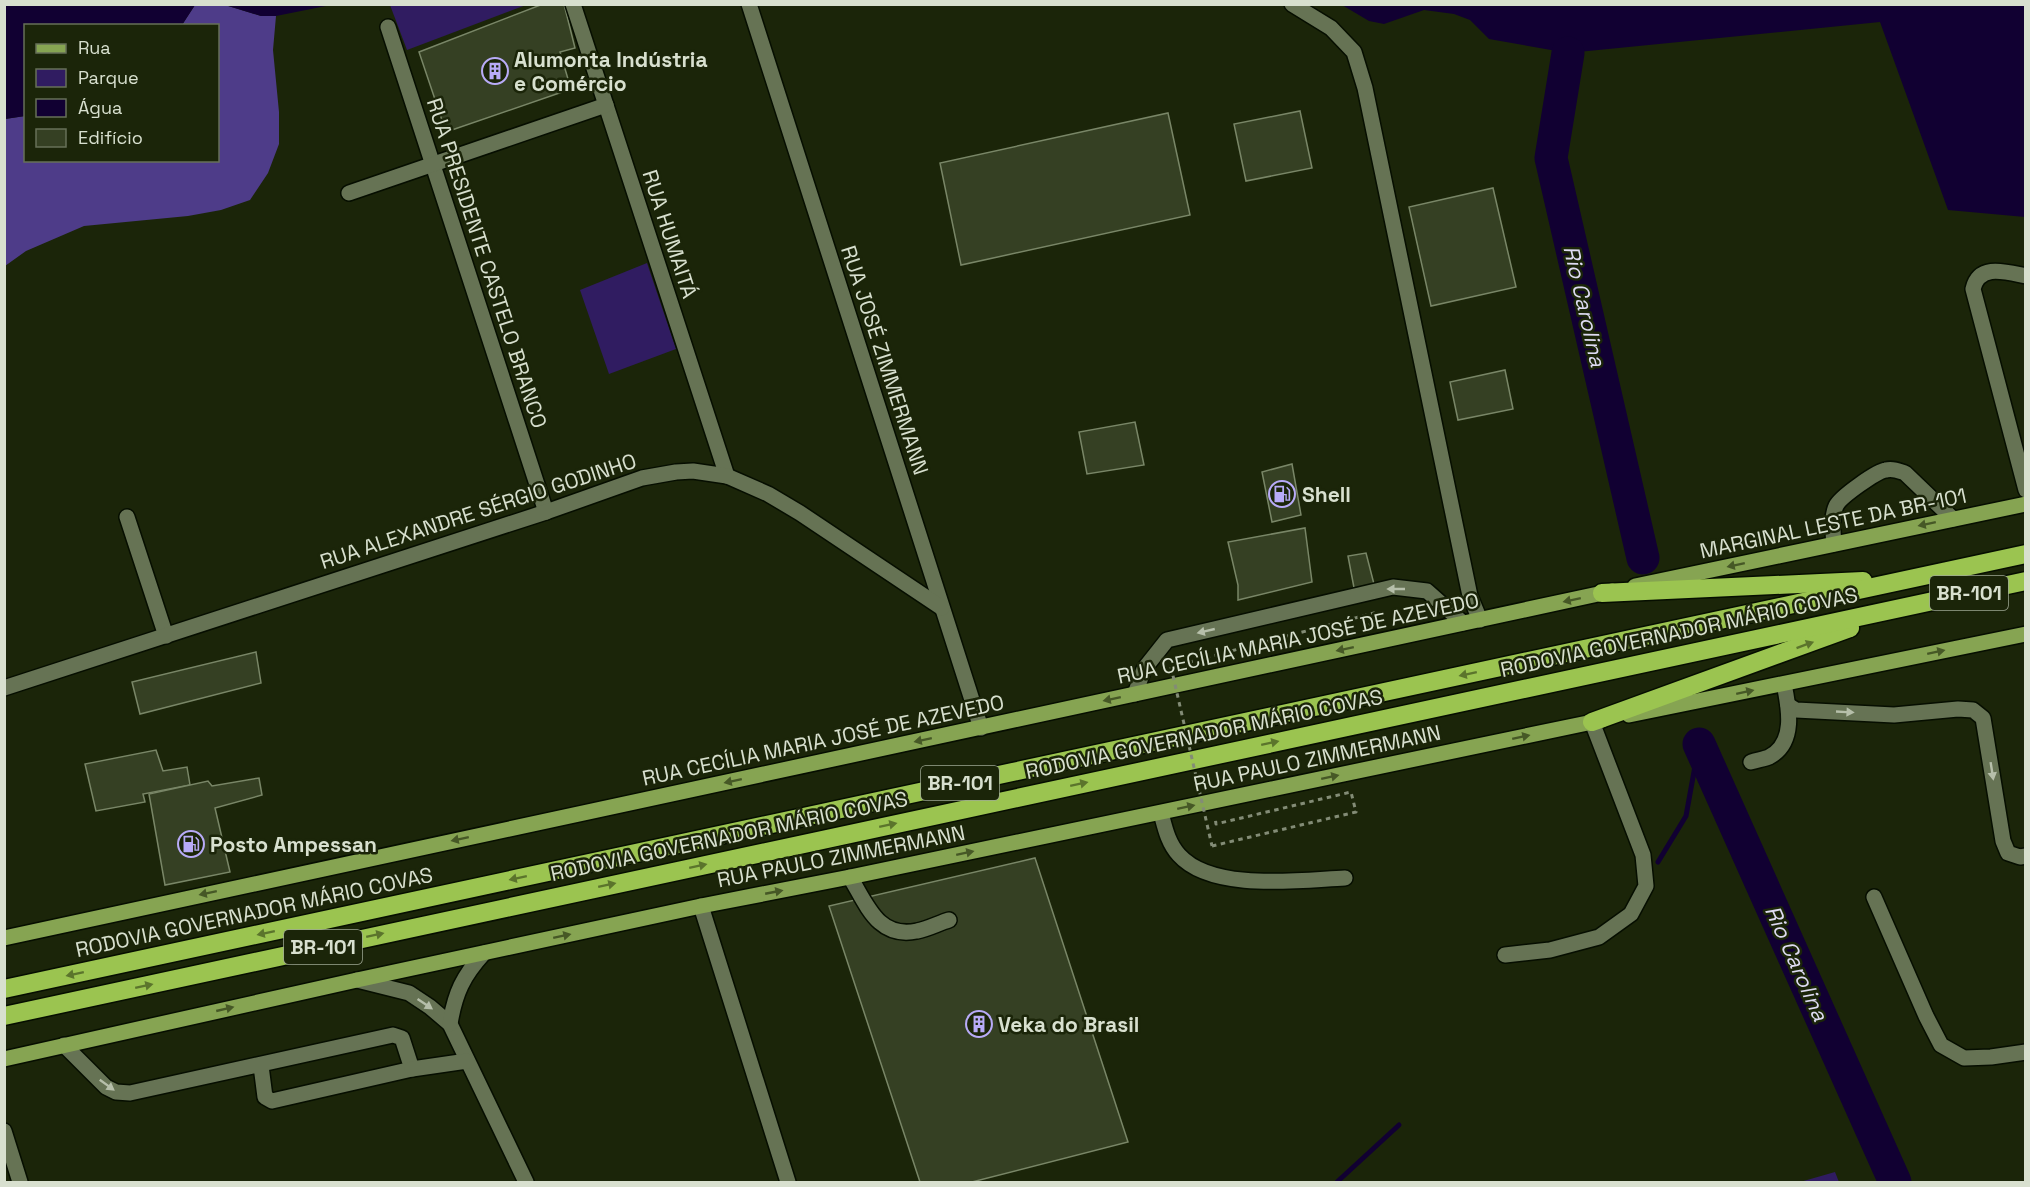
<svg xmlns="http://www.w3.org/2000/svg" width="2030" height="1187" viewBox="0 0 2030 1187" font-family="'Space Grotesk',sans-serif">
  <rect width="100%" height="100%" fill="#1b2509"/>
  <g fill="#301c61">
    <path d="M 390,5 L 526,5 L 407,50 Z"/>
    <path d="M 647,263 L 676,349 L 609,374 L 580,290 Z"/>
    <path d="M 1835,1172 L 1839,1182 L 1800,1182 Z"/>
  </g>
  <path fill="#4e3c89" d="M 195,5 L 225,5 L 261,16 L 276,16 L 273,50 L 279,112 L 279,144 L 268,173 L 250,200 L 221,210 L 188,216 L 84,226 L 26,251 L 5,266 L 5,119 L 25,116 L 26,160 L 218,160 L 218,26 L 182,25 Z"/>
  <g fill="#110032">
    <path d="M 4,5 L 5,4 L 195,5 L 182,25 L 26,26 L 25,116 L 5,119 Z"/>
    <path d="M 225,5 L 225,4 L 331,5 L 276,16 L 261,16 Z"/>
    <path d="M 1342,5 L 2025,5 L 2025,217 L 1948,210 L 1880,22 L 1568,53 L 1489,39 L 1470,20 L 1454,14 L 1424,10 L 1384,24 L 1369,21 Z"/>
  </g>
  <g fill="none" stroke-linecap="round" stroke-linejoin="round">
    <g stroke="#110032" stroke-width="5">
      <path d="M 1658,862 L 1686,816 L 1699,744"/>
      <path d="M 1337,1182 L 1399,1125"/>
    </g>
    <g stroke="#110032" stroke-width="33">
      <path d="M 1568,53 L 1551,158 L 1643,558"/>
      <path d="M 1699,744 L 1895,1182"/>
    </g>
  </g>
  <g fill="#354023" stroke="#798667" stroke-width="1.5">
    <path d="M 543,4 L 564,4 L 575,48 L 560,52 L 571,89 L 446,132 L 419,52 Z"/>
    <path d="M 1300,111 L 1312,168 L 1246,181 L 1234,124 Z"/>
    <path d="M 1168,113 L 1190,215 L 961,265 L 940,163 Z"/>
    <path d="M 1493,188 L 1516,287 L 1431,306 L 1409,207 Z"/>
    <path d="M 1505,370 L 1513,409 L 1458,420 L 1450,382 Z"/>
    <path d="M 1135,422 L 1144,465 L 1087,474 L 1079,432 Z"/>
    <path d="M 1292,464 L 1301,515 L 1272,522 L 1262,472 Z"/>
    <path d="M 1305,528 L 1312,582 L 1238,600 L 1238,585 L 1228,542 Z"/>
    <path d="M 1366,553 L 1375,588 L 1355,593 L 1348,556 Z"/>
    <path d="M 256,652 L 261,683 L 140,714 L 132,682 Z"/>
    <path d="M 156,750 L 163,771 L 187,767 L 190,785 L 143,794 L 145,802 L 96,811 L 85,764 Z"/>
    <path d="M 259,778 L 262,795 L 215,808 L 230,872 L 165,885 L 149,794 L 208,781 L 212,786 Z"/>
    <path d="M 1035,858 L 1128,1142 L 972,1182 L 920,1182 L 829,906 Z"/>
  </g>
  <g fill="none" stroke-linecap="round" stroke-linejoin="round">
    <defs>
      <g id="minor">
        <path d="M 573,4 L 727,476"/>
        <path d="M 749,4 L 981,728"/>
        <path d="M 1292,4 L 1331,28 L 1354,52 L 1365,88 L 1470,596 L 1480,620"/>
        <path d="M 388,27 L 546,512"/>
        <path d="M 349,193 L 606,105"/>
        <path d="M 2026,276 C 2006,272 1979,263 1973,289 L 2026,490"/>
        <path d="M 127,517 L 166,636"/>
        <path d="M 1834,544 C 1833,532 1831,517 1836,506 C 1840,497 1877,471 1886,470 C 1893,468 1899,471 1905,473 L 1953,519"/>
        <path d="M 4,688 L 546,512 L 642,478 L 676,472 L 693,471 L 727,476 L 768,494 L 800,513 L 942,608"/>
        <path d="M 1135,694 L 1144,669 L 1167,640 L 1393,587 L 1427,591 L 1463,623"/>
        <path d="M 1788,705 L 1796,710 L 1894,715 L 1958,709 L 1973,710 L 1983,718 L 2003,841 L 2008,853 L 2020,857 L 2026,856"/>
        <path d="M 1751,762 C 1757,760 1764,759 1769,757 C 1796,743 1789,708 1784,684"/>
        <path d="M 1161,813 C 1165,828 1168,843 1179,855 C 1212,892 1300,880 1345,878"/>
        <path d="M 850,877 C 867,905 878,939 917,931 C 928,929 939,923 949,920"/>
        <path d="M 1874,897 L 1926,1016 L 1941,1045 L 1964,1058 L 1991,1057 L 2026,1052"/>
        <path d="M 701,906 L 788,1182"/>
        <path d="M 1505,955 L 1550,950 L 1599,937 L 1631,914 L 1646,886 L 1643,855 L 1592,722"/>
        <path d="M 357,980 L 409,993 L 430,1007 L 450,1024 L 526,1182"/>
        <path d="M 450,1024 C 455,993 463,976 484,953"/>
        <path d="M 64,1045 L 106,1087 L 116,1092 L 130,1093 L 393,1035 L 402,1038 L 412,1069 L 272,1101 L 265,1097 L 261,1066"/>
        <path d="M 412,1069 L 467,1061"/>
        <path d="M 4,1131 L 20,1182"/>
      </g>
      <g id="major">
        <path d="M 1635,586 L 2026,504"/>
        <path d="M 1629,715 L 2026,634"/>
        <path d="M 4,938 L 1612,591"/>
        <path d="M 4,1059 L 357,980 L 701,906 L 850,877 L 1602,720"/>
      </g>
      <g id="highway">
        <path d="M 1602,593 L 1863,581"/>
        <path d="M 1592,722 L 1850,628"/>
        <path d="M 4,989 L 2026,554"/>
        <path d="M 4,1016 L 2026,581"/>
      </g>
    </defs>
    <use href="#minor" stroke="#060e00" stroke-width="18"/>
    <use href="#major" stroke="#060e00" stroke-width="18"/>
    <use href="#highway" stroke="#060e00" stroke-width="21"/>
    <g stroke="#838c76" stroke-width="3" stroke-dasharray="4.5 4.5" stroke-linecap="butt">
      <path d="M 1171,667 L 1374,613 L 1377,622 L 1369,625"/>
      <path d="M 1212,846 L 1356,812 L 1351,792 L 1216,824 L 1215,817"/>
    </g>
    <use href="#minor" stroke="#667354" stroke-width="15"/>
    <use href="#major" stroke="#86a452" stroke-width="15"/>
    <use href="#highway" stroke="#9bc450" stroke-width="18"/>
    <path stroke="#838c76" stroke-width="3" stroke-dasharray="4.5 4.5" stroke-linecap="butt" d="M 1171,667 L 1212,846"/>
  </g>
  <defs><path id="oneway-solid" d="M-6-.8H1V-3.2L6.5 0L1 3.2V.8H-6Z" transform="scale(1.5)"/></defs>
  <g fill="#465826">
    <use href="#oneway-solid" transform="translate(1927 524) rotate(168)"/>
    <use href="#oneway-solid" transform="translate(1736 565) rotate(168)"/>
    <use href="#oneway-solid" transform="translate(1572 600) rotate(168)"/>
    <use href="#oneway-solid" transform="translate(1345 649) rotate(168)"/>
    <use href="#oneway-solid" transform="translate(1936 652) rotate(-12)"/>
    <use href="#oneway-solid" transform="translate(1745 692) rotate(-12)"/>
    <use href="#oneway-solid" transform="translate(1112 699) rotate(168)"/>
    <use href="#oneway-solid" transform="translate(1521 737) rotate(-12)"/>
    <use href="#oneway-solid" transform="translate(923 740) rotate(168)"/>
    <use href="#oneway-solid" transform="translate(1330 777) rotate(-12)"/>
    <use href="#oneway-solid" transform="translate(733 781) rotate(168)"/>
    <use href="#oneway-solid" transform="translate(1186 807) rotate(-12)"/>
    <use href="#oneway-solid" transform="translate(460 839) rotate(168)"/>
    <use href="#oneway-solid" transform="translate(965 853) rotate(-12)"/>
    <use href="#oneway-solid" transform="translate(774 892) rotate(-11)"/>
    <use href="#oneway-solid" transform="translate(208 893) rotate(168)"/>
    <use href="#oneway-solid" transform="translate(562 936) rotate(-12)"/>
    <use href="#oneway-solid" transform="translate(225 1009) rotate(-13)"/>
  </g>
  <g fill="#b6bfaa">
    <use href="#oneway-solid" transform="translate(1396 589) rotate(180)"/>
    <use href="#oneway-solid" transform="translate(1206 631) rotate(167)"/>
    <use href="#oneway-solid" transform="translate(1845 712) rotate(3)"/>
    <use href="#oneway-solid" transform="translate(1992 771) rotate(81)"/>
    <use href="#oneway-solid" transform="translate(425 1004) rotate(34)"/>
    <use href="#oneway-solid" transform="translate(107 1085) rotate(36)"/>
  </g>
  <g fill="#5b742c">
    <use href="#oneway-solid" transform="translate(1805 645) rotate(-20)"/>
    <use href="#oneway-solid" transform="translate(1468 674) rotate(168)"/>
    <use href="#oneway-solid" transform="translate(1270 743) rotate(-12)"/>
    <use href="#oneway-solid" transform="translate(1079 784) rotate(-12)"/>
    <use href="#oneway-solid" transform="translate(888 825) rotate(-12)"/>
    <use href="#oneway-solid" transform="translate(698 866) rotate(-12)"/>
    <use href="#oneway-solid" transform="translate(518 878) rotate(168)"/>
    <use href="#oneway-solid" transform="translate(607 885) rotate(-12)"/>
    <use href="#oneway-solid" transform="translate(266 933) rotate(168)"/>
    <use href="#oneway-solid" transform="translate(375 935) rotate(-12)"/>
    <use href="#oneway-solid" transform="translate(75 974) rotate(168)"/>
    <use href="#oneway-solid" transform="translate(144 986) rotate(-12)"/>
  </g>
  <defs>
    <symbol id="building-ring" viewBox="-11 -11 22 22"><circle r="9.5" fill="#1b2509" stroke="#b8abf7" stroke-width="1.5"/><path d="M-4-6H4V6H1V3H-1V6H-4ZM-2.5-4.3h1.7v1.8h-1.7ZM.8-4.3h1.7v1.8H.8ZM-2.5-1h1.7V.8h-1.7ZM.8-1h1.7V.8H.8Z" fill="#b8abf7"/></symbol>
    <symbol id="fuel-ring" viewBox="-11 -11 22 22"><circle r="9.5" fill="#1b2509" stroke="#b8abf7" stroke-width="1.5"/><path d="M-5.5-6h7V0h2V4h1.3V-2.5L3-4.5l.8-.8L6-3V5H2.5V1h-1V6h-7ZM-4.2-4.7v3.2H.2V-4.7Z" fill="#b8abf7"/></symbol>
  </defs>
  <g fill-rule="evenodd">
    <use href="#building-ring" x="480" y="56" width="30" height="30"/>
    <use href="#fuel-ring" x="1267" y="479" width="30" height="30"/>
    <use href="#fuel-ring" x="176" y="829" width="30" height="30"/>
    <use href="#building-ring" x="964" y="1009" width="30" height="30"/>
  </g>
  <g text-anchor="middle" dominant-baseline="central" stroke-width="5" stroke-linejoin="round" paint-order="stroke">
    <g fill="#1b2509" stroke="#9fa894" stroke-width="1.5">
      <rect x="1930" y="576" width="78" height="34" rx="4.5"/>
      <rect x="921" y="766" width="78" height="34" rx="4.5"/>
      <rect x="284" y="930" width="78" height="34" rx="4.5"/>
    </g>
    <g font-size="20" font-weight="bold" fill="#d8e0cf">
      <text x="1969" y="593">BR-101</text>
      <text x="960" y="783">BR-101</text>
      <text x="323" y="947">BR-101</text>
    </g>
    <g font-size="21" font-weight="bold" fill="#d8e0cf" stroke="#1b2509" text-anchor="start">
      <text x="514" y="59">Alumonta Indústria<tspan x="514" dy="24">e Comércio</tspan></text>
      <text x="1302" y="494">Shell</text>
      <text x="210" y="844">Posto Ampessan</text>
      <text x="998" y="1024">Veka do Brasil</text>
    </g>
    <g font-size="21" fill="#d8e0cf" stroke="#1b2509">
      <text transform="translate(670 234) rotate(72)">RUA HUMAITÁ</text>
      <text transform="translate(487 263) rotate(72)">RUA PRESIDENTE CASTELO BRANCO</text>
      <text transform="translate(885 360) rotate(72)">RUA JOSÉ ZIMMERMANN</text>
      <text transform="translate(478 511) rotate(-18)">RUA ALEXANDRE SÉRGIO GODINHO</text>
      <text transform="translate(1833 523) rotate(-12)">MARGINAL LESTE DA BR-101</text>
      <text transform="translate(1679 632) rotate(-12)">RODOVIA GOVERNADOR MÁRIO COVAS</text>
      <text transform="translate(1298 638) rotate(-12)">RUA CECÍLIA MARIA JOSÉ DE AZEVEDO</text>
      <text transform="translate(1204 734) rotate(-12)">RODOVIA GOVERNADOR MÁRIO COVAS</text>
      <text transform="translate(823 740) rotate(-12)">RUA CECÍLIA MARIA JOSÉ DE AZEVEDO</text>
      <text transform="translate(1317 758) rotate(-12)">RUA PAULO ZIMMERMANN</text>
      <text transform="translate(729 836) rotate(-12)">RODOVIA GOVERNADOR MÁRIO COVAS</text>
      <text transform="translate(841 856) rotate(-11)">RUA PAULO ZIMMERMANN</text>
      <text transform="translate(254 912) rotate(-12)">RODOVIA GOVERNADOR MÁRIO COVAS</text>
    </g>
    <g font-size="22" font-style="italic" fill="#dedbf2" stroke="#1b2509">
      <text transform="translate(1585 306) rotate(77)">Rio Carolina</text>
      <text transform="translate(1797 963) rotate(66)">Rio Carolina</text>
    </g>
  </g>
  <rect width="2030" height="1187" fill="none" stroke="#d8e0cf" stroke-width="12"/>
  <rect x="24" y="24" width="195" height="138" fill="#1b2509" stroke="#677058" stroke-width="1.5"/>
  <rect x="36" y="44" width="30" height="9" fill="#86a452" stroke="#677058" stroke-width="1.5"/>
  <text x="78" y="54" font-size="18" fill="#d8e0cf">Rua</text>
  <rect x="36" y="69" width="30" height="18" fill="#301c61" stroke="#677058" stroke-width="1.5"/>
  <text x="78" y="84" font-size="18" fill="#d8e0cf">Parque</text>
  <rect x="36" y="99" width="30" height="18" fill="#110032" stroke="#677058" stroke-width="1.5"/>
  <text x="78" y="114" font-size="18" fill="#d8e0cf">Água</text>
  <rect x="36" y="129" width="30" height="18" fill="#354023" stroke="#677058" stroke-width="1.5"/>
  <text x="78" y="144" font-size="18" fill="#d8e0cf">Edifício</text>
</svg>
